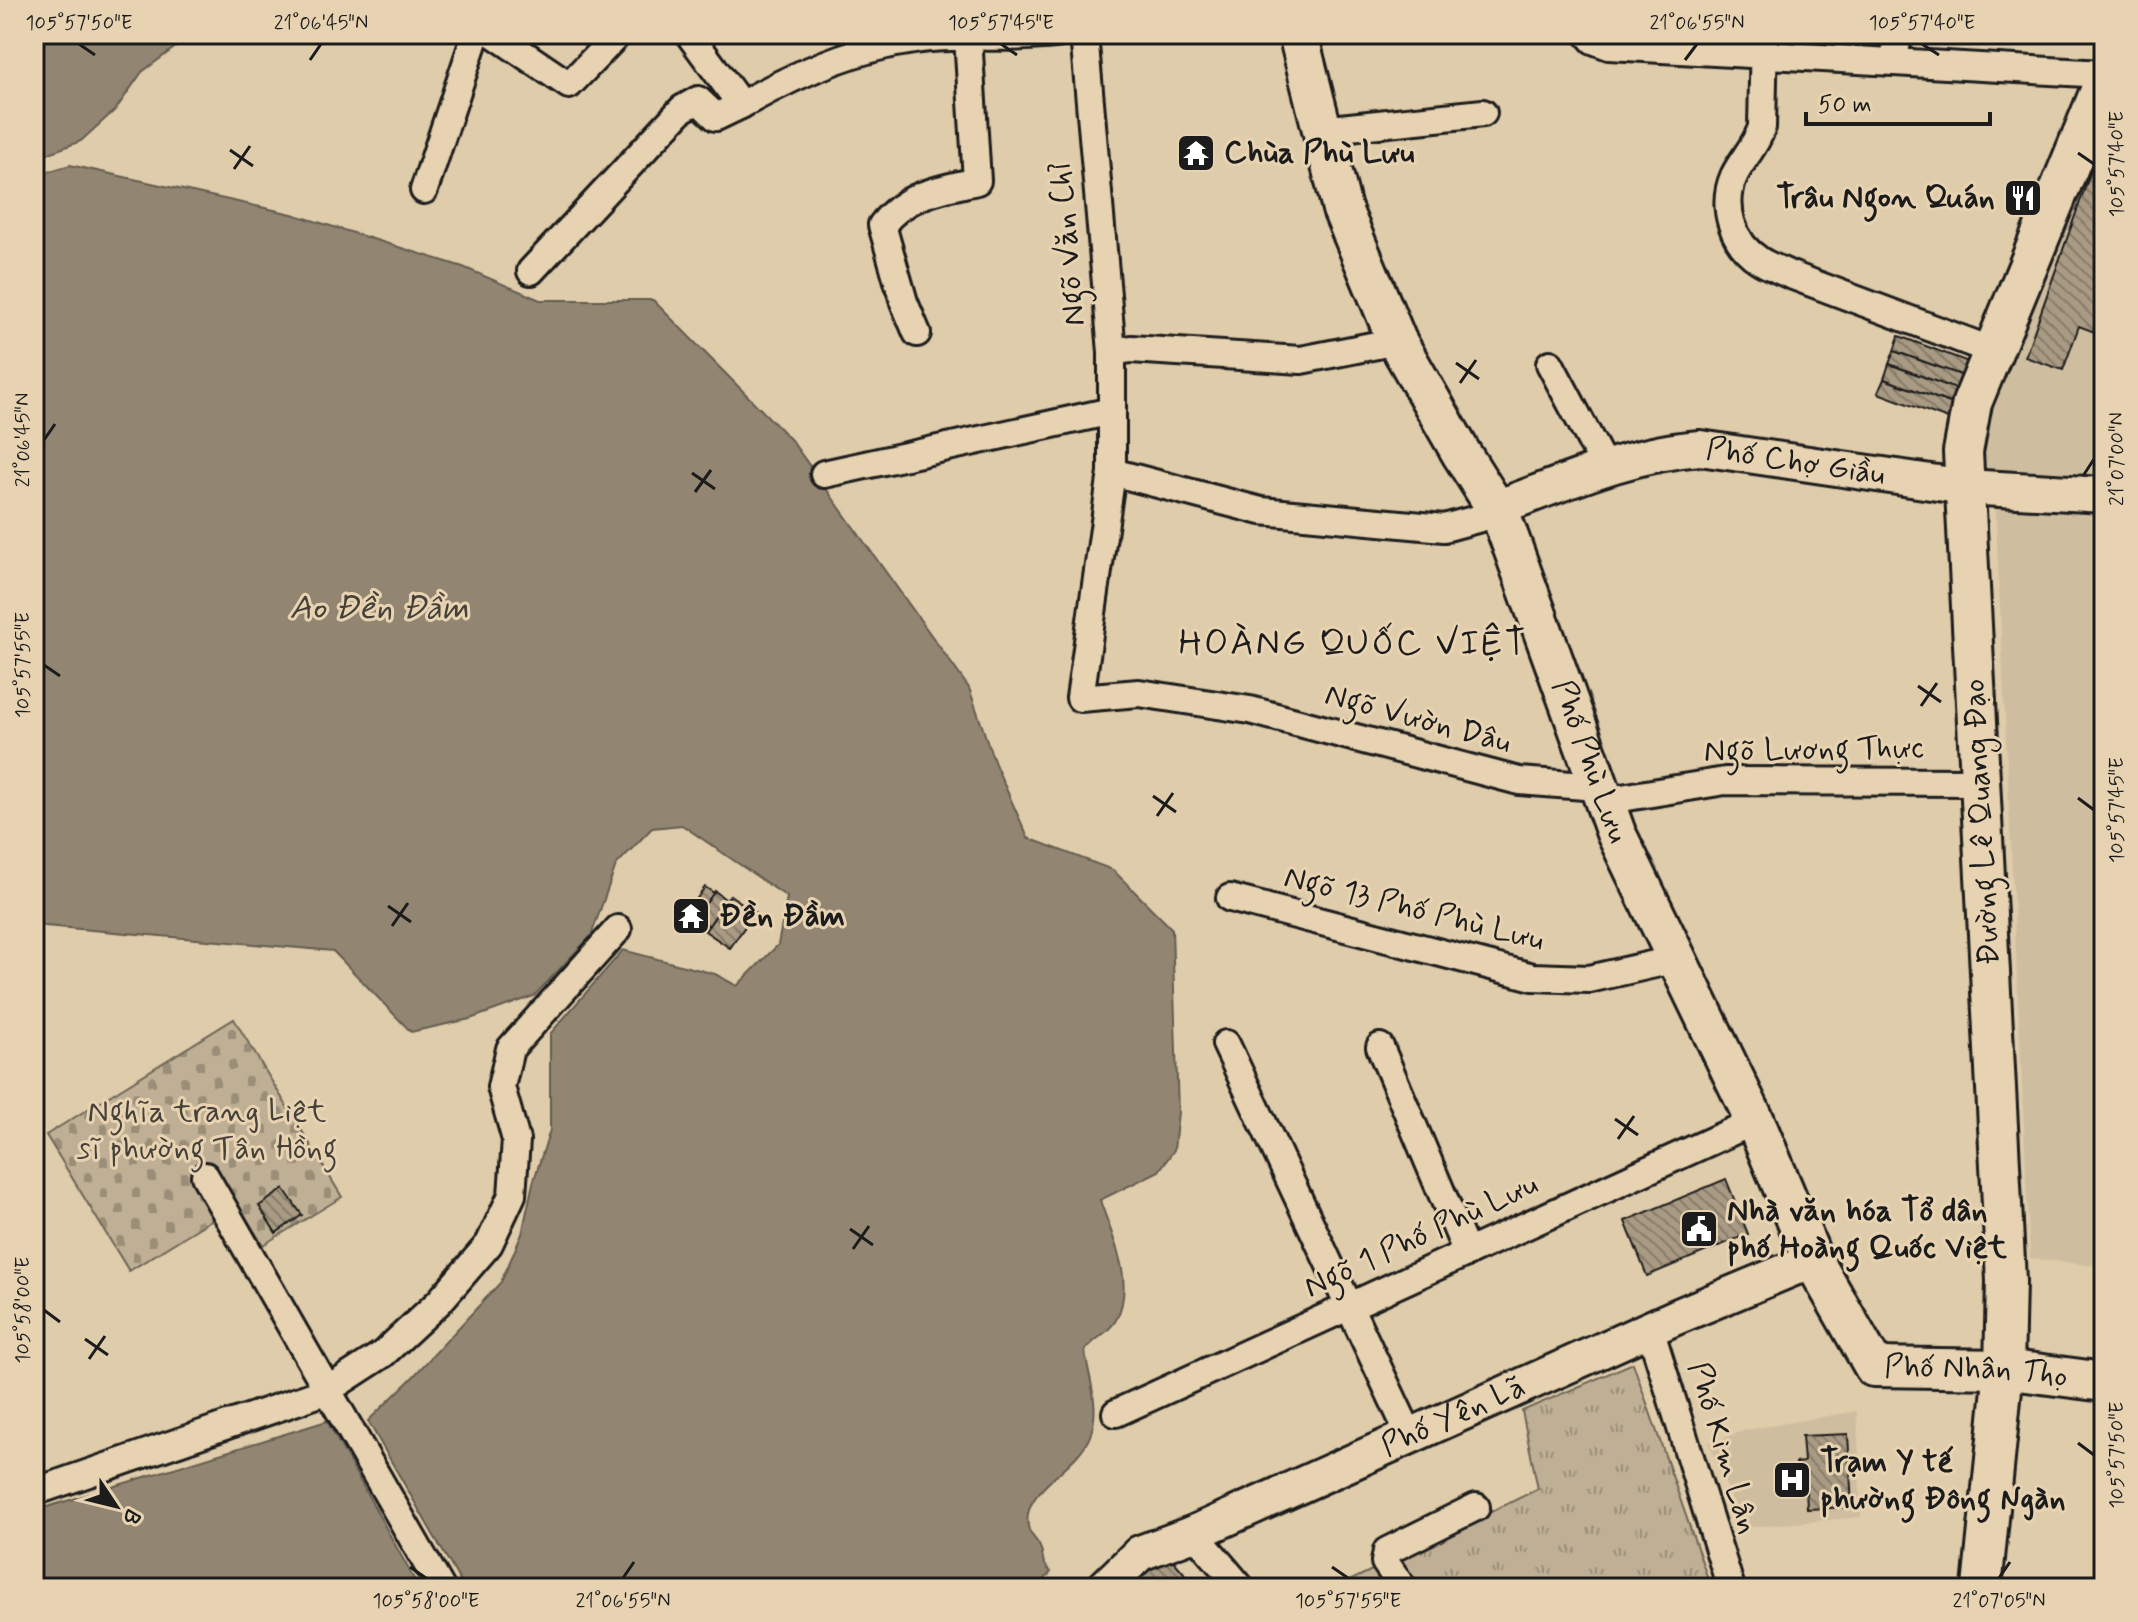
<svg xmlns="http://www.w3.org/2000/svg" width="2138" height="1622" viewBox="0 0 2138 1622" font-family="Mynerve,sans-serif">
  <defs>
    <pattern id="grass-tufts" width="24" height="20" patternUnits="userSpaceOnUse" patternTransform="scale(2)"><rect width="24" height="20" fill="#bfaf94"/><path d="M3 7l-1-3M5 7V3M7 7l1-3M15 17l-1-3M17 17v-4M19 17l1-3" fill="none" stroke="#9a8e78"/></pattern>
    <pattern id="cemetery-stones" width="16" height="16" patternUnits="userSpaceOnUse" patternTransform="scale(2)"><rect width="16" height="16" fill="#bfaf94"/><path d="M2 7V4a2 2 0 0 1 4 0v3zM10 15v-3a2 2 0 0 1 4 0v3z" fill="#9a8e78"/></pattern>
    <pattern id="building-back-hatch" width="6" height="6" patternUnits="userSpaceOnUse" patternTransform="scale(2)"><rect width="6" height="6" fill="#a89a83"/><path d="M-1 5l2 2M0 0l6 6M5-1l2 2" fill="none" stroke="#887d6a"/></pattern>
  </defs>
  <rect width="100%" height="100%" fill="#dfccab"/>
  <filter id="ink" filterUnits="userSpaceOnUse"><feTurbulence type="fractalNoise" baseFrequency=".0125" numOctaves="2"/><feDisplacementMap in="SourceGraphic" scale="16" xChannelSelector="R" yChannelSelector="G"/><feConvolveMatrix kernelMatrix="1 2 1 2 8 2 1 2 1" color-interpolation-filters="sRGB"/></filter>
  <g filter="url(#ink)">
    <g fill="#cebd9f">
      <path d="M 2104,118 L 2104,477 L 1980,474 L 1998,367 Z"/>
      <path d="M 1995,500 L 2097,507 L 2097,752 L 2104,752 L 2104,1267 L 2030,1258 Z"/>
      <path d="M 1857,1411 L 1861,1517 L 1743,1528 L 1709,1443 L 1746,1430 Z"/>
    </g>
    <path fill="url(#grass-tufts)" stroke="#6e6658" stroke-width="2" d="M 1633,1363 L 1711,1588 L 1335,1588 L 1538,1489 L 1522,1411 Z"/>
    <path fill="url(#cemetery-stones)" stroke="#6e6658" stroke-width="2" d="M 234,1019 L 342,1197 L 263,1245 L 237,1204 L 129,1271 L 46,1135 Z"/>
    <g fill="#928672" stroke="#635c50" stroke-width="2">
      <path d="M 34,34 L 193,34 L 142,72 L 116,109 L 81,141 L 34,159 Z"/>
      <path d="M 70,165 L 292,214 L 463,267 L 540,300 L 653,300 L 791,440 L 969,688 L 995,764 L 1028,838 L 1113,870 L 1172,929 L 1178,1112 L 1174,1150 L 1159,1171 L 1100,1200 C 1112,1237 1136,1282 1116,1320 C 1109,1333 1093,1339 1085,1351 C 1089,1379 1101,1408 1090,1436 C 1076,1471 1017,1491 1029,1530 C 1031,1536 1036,1539 1039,1545 C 1046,1557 1038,1559 1051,1572 L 1038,1588 L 464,1588 L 368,1421 L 412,1378 L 501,1282 L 522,1234 L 533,1183 L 550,1130 L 550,1034 L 623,950 L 715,974 L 737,986 L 778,945 L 787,897 L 682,825 L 652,828 L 616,865 L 591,936 L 534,996 L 470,1019 L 411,1032 L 333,951 L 34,925 L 34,176 Z"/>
      <path d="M 327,1421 L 419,1588 L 34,1588 L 34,1511 Z"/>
    </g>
    <g fill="url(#building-back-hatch)" stroke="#1c1c1c" stroke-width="2">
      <path d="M 2104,134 L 2104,311 L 2097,333 L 2079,326 L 2063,370 L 2025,357 Z"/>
      <path d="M 1899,336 L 1974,364 L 1969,378 L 1894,351 Z"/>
      <path d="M 1894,351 L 1969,378 L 1964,392 L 1889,364 Z"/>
      <path d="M 1889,364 L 1964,392 L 1958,406 L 1884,379 Z"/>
      <path d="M 1884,379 L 1958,406 L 1953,421 L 1878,393 Z"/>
      <path d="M 705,887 L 714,893 L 696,917 L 688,911 Z"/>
      <path d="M 715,891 L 726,900 L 709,926 L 696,917 Z"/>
      <path d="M 730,895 L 755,912 L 730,948 L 705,931 Z"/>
      <path d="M 1726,1179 L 1748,1234 L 1647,1276 L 1625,1221 Z"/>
      <path d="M 284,1189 L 302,1215 L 276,1233 L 259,1206 Z"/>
      <path d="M 1848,1434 L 1852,1507 L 1807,1509 L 1806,1488 L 1797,1488 L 1796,1463 L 1804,1462 L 1802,1436 Z"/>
      <path d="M 1171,1558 L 1197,1588 L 1153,1588 L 1153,1585 L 1149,1588 L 1122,1588 L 1150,1559 Z"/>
    </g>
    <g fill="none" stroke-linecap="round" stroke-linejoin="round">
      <defs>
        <g id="minor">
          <path d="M 494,34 L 569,85 L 618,34"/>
          <path d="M 689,34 L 741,105 C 794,75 853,48 914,40 C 961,33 1009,40 1056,34"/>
          <path d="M 1084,34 L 1112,352 L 1131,349 L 1301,360 L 1397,341"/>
          <path d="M 1588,34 L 1593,40 L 1609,46 L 2104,74"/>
          <path d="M 1764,34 L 1762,127 C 1756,146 1742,159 1734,176 C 1721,206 1732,243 1759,260 C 1768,266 1778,269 1788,274 L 1993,351"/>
          <path d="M 1894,61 L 1898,34"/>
          <path d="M 1321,130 L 1483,113"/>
          <path d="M 424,190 L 476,34"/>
          <path d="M 531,271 L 682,109 L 698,100 L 716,117 L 741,105"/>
          <path d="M 917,333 L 904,302 L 882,225 C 906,194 941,189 977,181 L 968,37"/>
          <path d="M 1112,352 L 1112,472 L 1080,698 L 1139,693 L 1250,710 L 1519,781 L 1598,787"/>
          <path d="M 1550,364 L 1606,469"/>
          <path d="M 1112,472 L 1261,511 L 1444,528 L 1499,513"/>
          <path d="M 824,474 L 1112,411"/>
          <path d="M 1603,801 L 1725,781 L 1981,782"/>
          <path d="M 1230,898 L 1533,977 L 1589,979 L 1677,959"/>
          <path d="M 1226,1044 L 1410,1436"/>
          <path d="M 1380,1047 L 1467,1253"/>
          <path d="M 205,1176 L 441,1588"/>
          <path d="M 1650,1329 L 1731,1588"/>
          <path d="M 1116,1413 L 1755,1121"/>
          <path d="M 34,1492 L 326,1391 L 383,1354 L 439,1302 L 489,1244 L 512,1195 L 516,1140 L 501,1087 L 510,1049 L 618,929"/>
          <path d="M 1194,1533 L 1241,1588"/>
          <path d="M 1403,1588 L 1385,1562 L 1387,1551 L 1476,1507"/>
        </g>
        <g id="tertiary">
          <path id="s1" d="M 1496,508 C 1562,484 1630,453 1700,448 L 1965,487 L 2104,495"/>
          <path id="s2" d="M 1104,1588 L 1140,1553 L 1194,1533 L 1676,1317 L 1813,1260"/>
        </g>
        <g id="secondary">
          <path id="s3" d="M 1298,34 L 1342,209 L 1397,341 L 1461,453 L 1502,518 L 1616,833 L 1755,1121 L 1813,1260 L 1874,1367 L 2004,1369 L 2104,1382"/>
          <path d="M 1982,1588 L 2004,1369 L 2006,1281 L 1963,452 L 1972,403 L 2104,81"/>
        </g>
      </defs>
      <use href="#minor" stroke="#1c1c1c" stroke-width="32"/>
      <use href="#tertiary" stroke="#1c1c1c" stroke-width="40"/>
      <use href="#secondary" stroke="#1c1c1c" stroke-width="44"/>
      <use href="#minor" stroke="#e7d3b1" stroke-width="26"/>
      <use href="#tertiary" stroke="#e7d3b1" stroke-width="34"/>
      <use href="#secondary" stroke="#e7d3b1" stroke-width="38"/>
    </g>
  </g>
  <path fill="none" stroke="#1c1c1c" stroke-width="3" d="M 79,44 L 95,55M 1001,44 L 1017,55M 1922,44 L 1939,55M 310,60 L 321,44M 1685,60 L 1697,44M 230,150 L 253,166M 2078,153 L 2094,164M 234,169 L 250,146M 1456,363 L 1479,379M 1460,383 L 1476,360M 44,440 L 55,424M 692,473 L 715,489M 2083,476 L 2094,459M 695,492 L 711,470M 44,665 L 60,676M 1918,686 L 1941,702M 1921,706 L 1937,683M 1153,796 L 1176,812M 2078,798 L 2094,810M 1157,816 L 1173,793M 388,906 L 411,922M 392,926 L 408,903M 1615,1119 L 1638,1135M 1618,1139 L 1634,1116M 850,1229 L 873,1245M 853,1249 L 869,1226M 44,1310 L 60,1322M 85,1339 L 108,1355M 89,1359 L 105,1336M 2078,1443 L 2094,1455M 410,1567 L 426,1578M 1332,1567 L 1348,1578M 623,1578 L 634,1562M 1999,1578 L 2010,1562"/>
  <defs>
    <symbol id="temple-square" viewBox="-11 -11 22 22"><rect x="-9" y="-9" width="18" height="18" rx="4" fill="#1c1c1c" stroke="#e7d3b1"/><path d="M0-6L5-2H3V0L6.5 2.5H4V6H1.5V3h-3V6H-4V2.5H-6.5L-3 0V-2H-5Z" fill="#fff"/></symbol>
    <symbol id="restaurant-square" viewBox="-11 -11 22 22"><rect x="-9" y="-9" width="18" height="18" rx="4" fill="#1c1c1c" stroke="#e7d3b1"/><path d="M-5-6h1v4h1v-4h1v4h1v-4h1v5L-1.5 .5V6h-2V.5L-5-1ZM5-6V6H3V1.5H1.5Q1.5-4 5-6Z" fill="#fff"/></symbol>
    <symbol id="civic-square" viewBox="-11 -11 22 22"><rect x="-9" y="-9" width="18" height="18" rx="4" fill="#1c1c1c" stroke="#e7d3b1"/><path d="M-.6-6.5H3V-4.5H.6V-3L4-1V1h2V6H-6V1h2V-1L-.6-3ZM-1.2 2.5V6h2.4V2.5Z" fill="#fff"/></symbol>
    <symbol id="hospital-square" viewBox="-11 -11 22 22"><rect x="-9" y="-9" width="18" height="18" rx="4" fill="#1c1c1c" stroke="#e7d3b1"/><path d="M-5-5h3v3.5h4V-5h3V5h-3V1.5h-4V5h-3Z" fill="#fff"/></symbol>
  </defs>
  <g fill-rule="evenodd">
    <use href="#temple-square" x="1174" y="131" width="44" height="44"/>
    <use href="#restaurant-square" x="2001" y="176" width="44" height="44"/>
    <use href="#temple-square" x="669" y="894" width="44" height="44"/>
    <use href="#civic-square" x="1677" y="1207" width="44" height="44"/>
    <use href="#hospital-square" x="1770" y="1458" width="44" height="44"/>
  </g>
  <g text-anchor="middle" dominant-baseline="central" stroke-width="6" stroke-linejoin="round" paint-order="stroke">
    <g font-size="32" font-weight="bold" fill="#1c1c1c" stroke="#e7d3b1" text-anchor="start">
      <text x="1224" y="153">Chùa Phù Lưu</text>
      <text x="1995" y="198" text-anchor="end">Trâu Ngon Quán</text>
      <text x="719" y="916">Đền Đầm</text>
      <text x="1727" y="1211">Nhà văn hóa Tổ dân<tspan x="1727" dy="37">phố Hoàng Quốc Việt</tspan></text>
      <text x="1820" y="1462">Trạm Y tế<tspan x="1820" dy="37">phường Đông Ngàn</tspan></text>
    </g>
    <g font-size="32" fill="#1c1c1c" stroke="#e7d3b1">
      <text transform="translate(1068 244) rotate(-95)">Ngõ Văn Chỉ</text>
      <text stroke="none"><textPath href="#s1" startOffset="310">Phố Chợ Giầu</textPath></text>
      <text transform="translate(1418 719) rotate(15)">Ngõ Vườn Dâu</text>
      <text transform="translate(1814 750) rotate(-1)">Ngõ Lương Thực</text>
      <text stroke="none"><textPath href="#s3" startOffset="788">Phố Phù Lưu</textPath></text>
      <text transform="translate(1982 822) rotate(-93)">Đường Lê Quang Đạo</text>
      <text transform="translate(1414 909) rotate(14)">Ngõ 13 Phố Phù Lưu</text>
      <text transform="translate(1421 1236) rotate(-25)">Ngõ 1 Phố Phù Lưu</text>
      <text stroke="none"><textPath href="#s3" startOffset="1560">Phố Nhân Thọ</textPath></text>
      <text stroke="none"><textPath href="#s2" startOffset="392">Phố Yên Lã</textPath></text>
      <text transform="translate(1723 1448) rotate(73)">Phố Kim Lân</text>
    </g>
    <g font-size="32" fill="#45413a" stroke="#e7d3b1">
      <text x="207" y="1112">Nghĩa trang Liệt<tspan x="207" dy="37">sĩ phường Tân Hồng</tspan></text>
    </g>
    <g font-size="34" font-style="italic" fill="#45413a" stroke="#e7d3b1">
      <text x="379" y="608">Ao Đền Đầm</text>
    </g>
    <g font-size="36" letter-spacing="2" fill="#1c1c1c" stroke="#e7d3b1">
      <text x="1353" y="644">HOÀNG QUỐC VIỆT</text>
    </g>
  </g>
  <rect width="2138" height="1622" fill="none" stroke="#e7d3b1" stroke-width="88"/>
  <g transform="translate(116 1506) rotate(125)" stroke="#e7d3b1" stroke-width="6" paint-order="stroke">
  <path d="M0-6L14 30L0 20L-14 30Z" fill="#1c1c1c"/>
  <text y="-12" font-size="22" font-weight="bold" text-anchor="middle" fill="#1c1c1c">B</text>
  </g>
  <path d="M1806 112v12h184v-12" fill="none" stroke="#1c1c1c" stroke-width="4"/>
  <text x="1818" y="112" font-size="24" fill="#1c1c1c" stroke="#e7d3b1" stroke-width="6" paint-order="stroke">50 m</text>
  <rect x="44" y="44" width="2050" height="1534" fill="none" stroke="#1c1c1c" stroke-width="3"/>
  <g font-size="20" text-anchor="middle" fill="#1c1c1c">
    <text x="79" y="29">105°57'50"E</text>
    <text x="321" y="29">21°06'45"N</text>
    <text x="1001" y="29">105°57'45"E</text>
    <text x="1697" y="29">21°06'55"N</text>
    <text x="1922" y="29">105°57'40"E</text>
    <text transform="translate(2116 164) rotate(-90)" y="7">105°57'40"E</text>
    <text transform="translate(22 440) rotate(-90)" y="7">21°06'45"N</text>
    <text transform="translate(2116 459) rotate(-90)" y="7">21°07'00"N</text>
    <text transform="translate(22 665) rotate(-90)" y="7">105°57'55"E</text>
    <text transform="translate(2116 810) rotate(-90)" y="7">105°57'45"E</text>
    <text transform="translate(22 1310) rotate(-90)" y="7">105°58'00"E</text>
    <text transform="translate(2116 1455) rotate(-90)" y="7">105°57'50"E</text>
    <text x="426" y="1607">105°58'00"E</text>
    <text x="623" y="1607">21°06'55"N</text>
    <text x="1348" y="1607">105°57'55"E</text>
    <text x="1999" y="1607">21°07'05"N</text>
  </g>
</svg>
